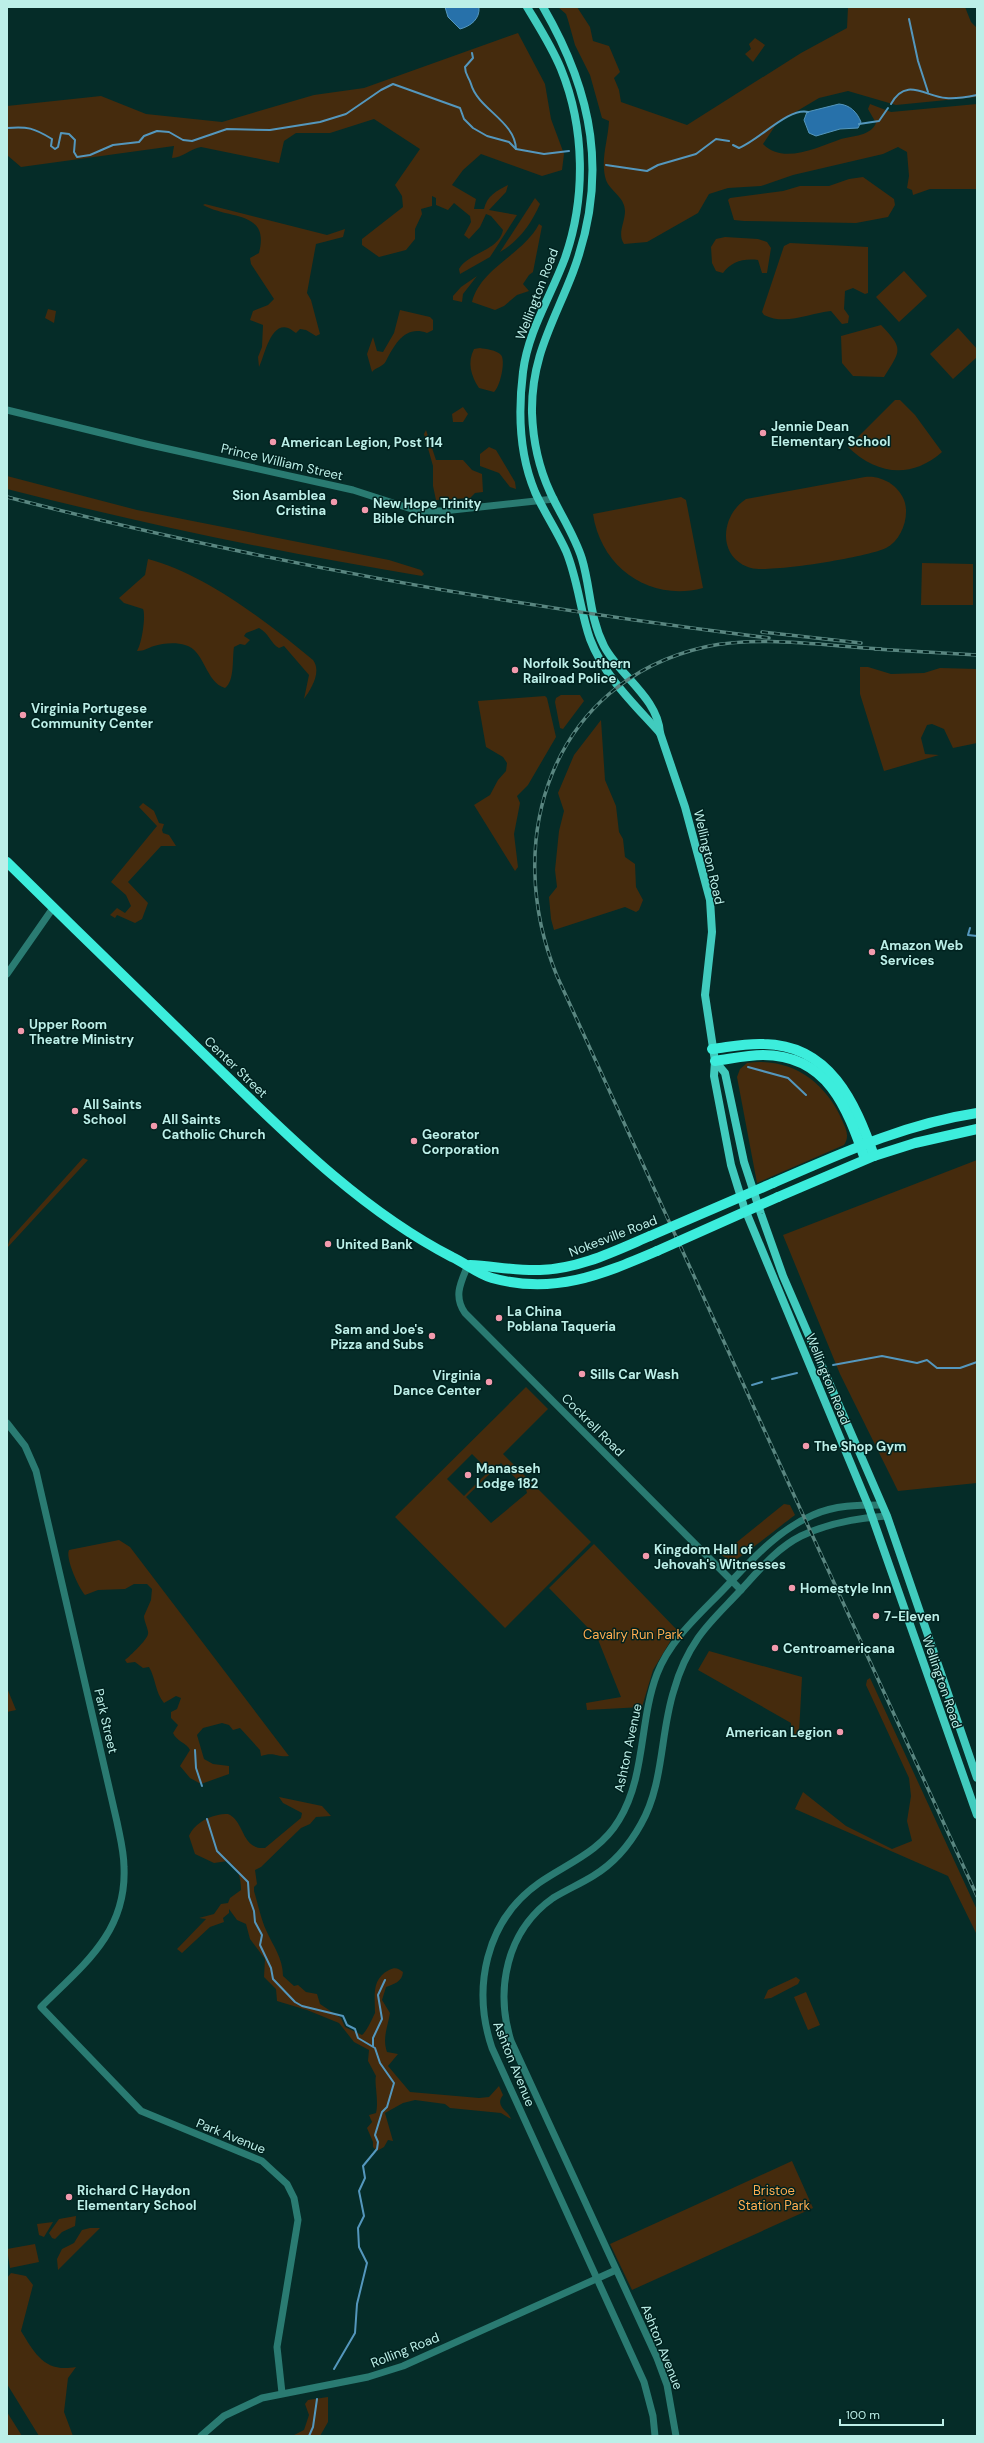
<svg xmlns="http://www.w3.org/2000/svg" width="984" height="2443" viewBox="0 0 984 2443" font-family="'DM Sans',sans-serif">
  <rect width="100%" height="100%" fill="#052c28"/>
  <g fill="#452b0d" fill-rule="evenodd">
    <path d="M 558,7 L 577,7 L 590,27 L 593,41 L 609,46 L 620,72 L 614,78 L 619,90 L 621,102 L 687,125 L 801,53 L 847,28 L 848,7 L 965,7 L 971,22 L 977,28 L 977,97 L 896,105 L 848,91 L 819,98 L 777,123 L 763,144 C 783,165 818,147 841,139 C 852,136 871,136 876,123 L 868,109 L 870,104 L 891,112 L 977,104 L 977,189 L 930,189 L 913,195 L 912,190 L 907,188 L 909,176 L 907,152 L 898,147 L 883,154 L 793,175 L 761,186 L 728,188 L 709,194 L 698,213 L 647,242 L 624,244 C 617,233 625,223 625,211 C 625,197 610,191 606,180 C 600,161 608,141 609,121 L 602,118 L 590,75 L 575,45 L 568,20 L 566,14 Z"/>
    <path d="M 518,33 L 545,84 L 551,119 L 564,154 L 562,170 L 542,176 L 481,154 L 463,170 L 452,185 L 476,199 L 474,209 L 484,209 C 487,196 496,191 508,185 L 506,192 L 489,210 L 517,215 L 490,257 L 460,274 L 459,269 C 469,252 499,251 503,230 L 491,216 L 486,214 L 480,227 L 469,239 L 464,235 L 471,222 L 470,216 L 454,203 L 448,210 L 436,205 L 436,198 L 432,196 L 432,206 L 421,209 L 422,214 L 415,229 L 415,239 L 406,250 L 379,257 L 362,245 L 362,239 L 403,207 L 402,196 L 395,185 L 420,149 L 374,119 L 330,133 L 296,133 L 284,141 L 279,163 L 201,147 C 190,149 182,158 172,158 L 174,146 L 21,167 L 7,155 L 7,106 L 101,96 L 146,114 L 222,122 L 314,95 L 364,88 Z"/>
    <path d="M 755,38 L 765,45 L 753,62 L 745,54 L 751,49 L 749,44 Z"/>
    <path d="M 863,177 L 894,199 L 895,205 L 888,217 L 856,223 L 744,221 L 734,220 L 728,200 L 730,198 L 783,191 L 800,186 L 829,186 L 849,179 Z"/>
    <path d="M 535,198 L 540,204 C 531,224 519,241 500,252 Z"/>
    <path d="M 205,204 L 327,235 L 345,229 L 343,237 L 316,244 L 307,293 L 311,300 L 320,334 L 316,336 L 306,330 L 300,329 L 296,333 C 294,332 291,329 288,328 C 270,322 264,358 259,367 L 258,357 L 262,347 L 263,325 L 250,320 L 253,311 L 268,305 L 274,299 L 251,264 L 250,258 L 259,253 C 270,210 230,220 203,205 Z"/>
    <path d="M 539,224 L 542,226 L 533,272 L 529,275 L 523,284 L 529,291 L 517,295 L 504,306 L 495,310 L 472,302 C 481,267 523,255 539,224 Z"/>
    <path d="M 725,237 L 758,239 L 767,242 L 771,248 L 767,273 L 762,273 L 758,260 C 743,258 731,262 723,273 L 716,271 L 712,263 L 711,247 L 716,239 Z"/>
    <path d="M 790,243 L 868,247 L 868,293 L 865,294 L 853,288 L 845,291 L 844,309 L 849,316 L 848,323 L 842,324 L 831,311 C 809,313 786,326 764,315 L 762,312 L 784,246 Z"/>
    <path d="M 904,271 L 927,296 L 899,322 L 876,297 Z"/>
    <path d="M 477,276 L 463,294 L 462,302 L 453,300 L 453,296 L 461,287 Z"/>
    <path d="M 48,309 L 56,311 L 54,323 L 45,318 Z"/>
    <path d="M 400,310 L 430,317 L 433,320 L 433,330 L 427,333 C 405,325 395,344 386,361 C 383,367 376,367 372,372 L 367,354 L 373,337 L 377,351 L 383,352 L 394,333 Z"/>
    <path d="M 881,325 C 904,349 901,350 884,377 L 853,376 L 842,363 L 841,336 Z"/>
    <path d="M 958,328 L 977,349 L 977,357 L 953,379 L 930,354 Z"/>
    <path d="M 480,348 C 485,349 497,350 501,355 C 506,361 500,387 494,392 L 479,388 C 471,376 467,362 474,349 Z"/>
    <path d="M 895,400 L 900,400 L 915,415 L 942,452 C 910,480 876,474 848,447 Z"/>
    <path d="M 463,407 L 468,414 L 463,422 L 453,422 L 452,414 Z"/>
    <path d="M 426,430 L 436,460 L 463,460 L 472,470 L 482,474 L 483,492 L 475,493 L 470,498 L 436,500 L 433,486 L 433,466 L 424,434 Z"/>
    <path d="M 489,447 L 496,450 L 515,482 L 516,489 L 510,487 L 499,473 L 480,466 L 480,454 Z"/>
    <path d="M 7,476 L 137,510 L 389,560 L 421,570 L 424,574 L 422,576 C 282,553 144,524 7,489 Z"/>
    <path d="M 865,477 C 882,475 900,486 905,503 C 909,519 901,540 886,548 C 868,557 770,573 751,568 C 717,558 720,516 746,499 Z"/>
    <path d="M 681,497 L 686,500 L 703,588 C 650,602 601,568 593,514 Z"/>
    <path d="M 148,559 C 207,575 267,622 313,660 C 322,672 311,689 304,699 L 309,675 L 284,646 L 279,648 C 271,644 269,633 259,628 L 246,633 L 244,636 L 250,640 L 245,645 L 240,644 L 234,647 C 232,658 235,681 225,688 C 205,682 205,650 185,645 C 177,642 162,643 154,646 C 147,648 145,651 137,651 C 142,644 146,615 143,609 L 124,603 L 119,598 L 145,575 Z"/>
    <path d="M 922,563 L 973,564 L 973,605 L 921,605 Z"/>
    <path d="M 860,667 L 868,667 L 891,674 L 924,673 L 940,668 L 977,669 L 977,743 L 953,748 L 944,729 L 932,724 L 927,725 L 921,738 L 925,754 L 939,755 L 884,771 L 860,694 Z"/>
    <path d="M 561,695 L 580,695 L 584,701 L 563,729 L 560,728 L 555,702 L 556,698 Z"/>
    <path d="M 545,696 L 547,698 L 556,737 L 528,785 L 517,796 L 520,803 L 514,834 L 518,867 L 515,871 L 474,805 L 490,795 L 498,780 L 506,771 L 507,763 L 503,757 L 486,747 L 478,701 Z"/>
    <path d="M 601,720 L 605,780 L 616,806 L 619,832 L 623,839 L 625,857 L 635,864 L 636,887 L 643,900 L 639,910 L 636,912 L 625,907 L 554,930 L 551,919 L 549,897 L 557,887 L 555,870 L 559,831 L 564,811 L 558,793 L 574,755 Z"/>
    <path d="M 143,803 L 154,811 L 159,823 L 164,824 L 162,830 L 163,833 L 169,835 L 176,846 L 161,846 L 128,882 L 148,903 L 142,919 L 135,923 L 117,915 L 115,918 L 110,915 L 117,908 L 125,913 L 131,906 L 126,895 L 111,882 L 157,826 L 139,807 Z"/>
    <path d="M 747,1063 C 790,1057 825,1081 842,1120 C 846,1129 850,1136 844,1145 L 757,1183 L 737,1077 L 740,1069 Z"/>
    <path d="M 83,1158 L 88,1160 L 7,1248 L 10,1239 Z"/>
    <path d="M 977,1160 L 977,1483 L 898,1491 L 840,1374 L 783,1235 Z"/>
    <path d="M 526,1387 L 548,1409 L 503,1454 L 591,1542 L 505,1628 L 395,1517 ZM 472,1454 L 489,1471 L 464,1496 L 447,1479 ZM 501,1463 L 526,1489 L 527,1493 L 491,1523 L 466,1497 Z"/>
    <path d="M 784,1504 L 790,1505 L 795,1515 C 787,1521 739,1559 735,1560 C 730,1561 725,1557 721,1555 Z"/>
    <path d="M 119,1540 L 130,1547 L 289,1756 C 277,1758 275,1751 261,1756 L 260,1750 L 240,1728 L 233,1730 L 229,1725 L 222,1723 L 203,1728 L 197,1735 L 204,1759 L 213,1764 L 229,1766 L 229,1774 L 201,1784 L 190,1778 L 180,1766 L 190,1750 C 186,1742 177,1742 173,1733 L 178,1725 L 171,1718 L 171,1712 L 177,1709 L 181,1698 L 176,1696 L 164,1703 C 155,1692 156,1679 149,1667 L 143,1668 L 135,1662 L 127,1663 L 125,1660 C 130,1656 147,1640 148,1634 C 149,1630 144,1622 144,1616 L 151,1600 L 152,1589 L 147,1584 L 134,1584 L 125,1589 L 98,1590 L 85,1595 C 79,1589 65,1558 69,1550 Z"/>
    <path d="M 594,1544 L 677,1630 L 653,1670 L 642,1707 L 587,1710 L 586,1703 L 621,1697 L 597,1637 L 549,1588 Z"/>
    <path d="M 709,1651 L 802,1677 L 799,1733 L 796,1739 L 791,1738 L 791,1723 L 698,1670 Z"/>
    <path d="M 870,1678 L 977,1910 L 977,1935 L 948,1876 L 795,1809 L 803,1792 L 846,1826 L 892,1849 L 912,1841 L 907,1821 L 911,1796 L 909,1778 L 866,1685 L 867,1680 Z"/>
    <path d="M 7,1688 L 16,1710 L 7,1712 Z"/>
    <path d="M 279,1797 L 322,1806 L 331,1816 L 316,1817 L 310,1824 L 301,1828 L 261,1867 L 255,1870 L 257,1884 L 254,1887 L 254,1891 C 258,1904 261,1919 266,1930 C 273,1946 283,1958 283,1976 L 294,1986 L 298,1985 L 306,1992 L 317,1994 L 320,2004 L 341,2018 L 345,2027 L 362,2035 C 367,2031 372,2019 375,2013 C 375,1997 371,1979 389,1970 C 395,1967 398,1968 403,1972 C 402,1982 394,1984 386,1987 L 382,2000 L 390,2013 C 388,2026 382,2038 387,2052 L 398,2054 L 388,2066 L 410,2092 L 479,2098 L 489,2097 L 499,2086 L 503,2095 C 494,2107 509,2111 511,2119 L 501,2113 L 450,2108 L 445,2104 L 415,2100 L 403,2103 L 385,2113 L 393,2141 L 388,2140 L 384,2147 L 377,2151 L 373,2147 L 373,2142 L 367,2128 L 372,2122 L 369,2115 L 376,2113 C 379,2101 374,2082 376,2076 L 368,2061 L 369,2050 L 354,2042 L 339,2023 L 307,2010 L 277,2001 L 276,1989 L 264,1977 L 265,1959 L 250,1939 L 246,1924 L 237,1920 L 229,1909 L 229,1913 L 223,1918 L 224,1922 L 210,1927 L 182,1953 L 177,1949 L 206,1919 L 199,1918 L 214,1914 L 221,1904 L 228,1903 L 230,1898 L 241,1890 C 241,1877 238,1868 228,1861 L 214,1863 L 195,1854 L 189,1836 C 195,1822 212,1814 228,1814 C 245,1821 241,1850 265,1848 L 301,1818 L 302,1813 L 283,1803 Z"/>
    <path d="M 796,1977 L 800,1980 L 798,1984 L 771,1998 L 764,1999 L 768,1990 Z"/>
    <path d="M 806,1992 L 820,2025 L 808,2030 L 794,1997 Z"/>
    <path d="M 792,2161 L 813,2208 L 632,2290 L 610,2244 Z"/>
    <path d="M 76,2216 L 75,2226 L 62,2232 L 55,2239 L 52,2238 L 49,2233 L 59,2219 Z"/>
    <path d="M 53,2222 L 44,2237 L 39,2235 L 37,2224 Z"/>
    <path d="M 90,2228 L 100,2228 L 58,2270 L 57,2259 L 62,2249 L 74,2243 L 82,2230 Z"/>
    <path d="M 35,2244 L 39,2262 L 10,2268 L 7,2249 Z"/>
    <path d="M 11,2273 L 26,2276 L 33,2285 L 21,2331 C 35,2354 45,2373 76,2367 L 68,2378 L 64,2412 L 73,2436 L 39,2436 L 7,2384 L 7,2278 Z"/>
    <path d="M 328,2397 L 328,2422 L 320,2436 L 292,2436 L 304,2430 L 309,2415 L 305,2404 L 308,2400 Z"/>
    <path d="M 7,2412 L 22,2436 L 7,2436 Z"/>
  </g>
  <g fill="#2771aa" stroke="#5497bd">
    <path d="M 445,7 L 479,7 C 480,19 471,26 460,29 L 448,17 Z"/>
    <path d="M 839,104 C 850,105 857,112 861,122 L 858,128 L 840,129 L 816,136 L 809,133 L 804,120 L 807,112 Z"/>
  </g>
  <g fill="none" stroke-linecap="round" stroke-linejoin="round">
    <g stroke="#5497bd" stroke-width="2">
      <path d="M 909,19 L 918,61 L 928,92"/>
      <path d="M 472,53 L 473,58 L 465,67 C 465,75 469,77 471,84 C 478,109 515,121 516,149"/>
      <path d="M 891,104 C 906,76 926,97 946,98 C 956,99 967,97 977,95"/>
      <path d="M 859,124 L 879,121 L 888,108"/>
      <path d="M 7,128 C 27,126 34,128 52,139 L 51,146 L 55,149 L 58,147 L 61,133 L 69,134 L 75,140 L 74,152 L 77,157 L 90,155 L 113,145 L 139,142 L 144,136 L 157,131 L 169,132 L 183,140 L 192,141 L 227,129 L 270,130 L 320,122 L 346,114 L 381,90 L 393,84 L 460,108 L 464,119 L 473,128 L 487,136 L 509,142 L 516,149 L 544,154 L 569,151"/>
      <path d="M 733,145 L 739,148 C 758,141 789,107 808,112"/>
      <path d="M 606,165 L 647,171 L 658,165 L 696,154 L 716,139 L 729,141"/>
      <path d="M 970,928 L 968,935 L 977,936"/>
      <path d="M 748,1067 L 788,1078 L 806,1095"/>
      <path d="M 833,1365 L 882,1356 L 917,1363 L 927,1360 L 937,1368 L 960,1368 L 977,1362"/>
      <path d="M 772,1379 L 797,1373"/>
      <path d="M 752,1385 L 762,1382"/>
      <path d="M 195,1750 L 196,1768 L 202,1786"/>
      <path d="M 207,1819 L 217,1851 L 248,1882 L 249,1897 L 254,1911 L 255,1922 L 262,1935 L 260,1945 L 271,1968 L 273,1979 L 295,2002 L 302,2006 L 343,2016 L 347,2025 L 355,2029 L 358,2038 L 375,2048 L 380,2063 L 394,2083 L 387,2107 L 382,2112 L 375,2135 L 378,2142 L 377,2149 L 363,2166 L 365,2178 L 359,2191 L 364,2216 L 358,2228 L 359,2247 L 367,2263 L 357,2304 L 355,2333 L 334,2369"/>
      <path d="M 373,2046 L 373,2038 L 382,2019 L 378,1995 L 385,1980"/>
      <path d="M 309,2436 L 313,2427 L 317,2399"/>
    </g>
    <g stroke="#2a7b72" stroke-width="7">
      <path d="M 7,410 L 146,444 L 353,490 L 418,511 L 443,511 L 554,499"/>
      <path d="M 7,974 L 53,908"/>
      <path d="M 468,1265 C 461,1282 453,1296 465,1313 L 741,1590"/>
      <path d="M 7,1423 L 25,1446 L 36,1471 L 117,1822 C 120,1837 124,1852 124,1867 C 127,1933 82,1966 41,2007 L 141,2111 L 262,2161 L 287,2184 L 294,2198 L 298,2220 L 277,2347 L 282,2393"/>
      <path d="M 201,2436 L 224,2416 L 262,2398 L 368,2377 L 403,2366 L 616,2270"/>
      <path d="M 655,2436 L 653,2416 L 644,2382 L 492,2048 C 472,1989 485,1921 539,1883 C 568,1863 600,1852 619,1820 C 646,1776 639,1721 657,1674 C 670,1640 698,1616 723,1590 C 750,1562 776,1531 813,1515 C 835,1505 858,1505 882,1505"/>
      <path d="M 676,2436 L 667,2385 L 657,2358 L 511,2041 C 495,1990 506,1931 553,1898 C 566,1890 580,1884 593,1876 C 613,1864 630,1844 641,1824 C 664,1784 660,1733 674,1690 C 679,1672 687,1654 698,1638 C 709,1622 724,1608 738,1593 C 757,1573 775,1549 801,1536 C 828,1523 857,1518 887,1516"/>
    </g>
    <g stroke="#41cbbe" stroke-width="8">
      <path d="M 527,7 C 539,27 552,47 561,69 C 585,128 586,198 565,258 C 551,296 528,331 523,372 C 518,412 519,454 535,492 C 544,512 557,531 566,551 C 578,580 580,610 590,639 C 604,676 634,704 660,733"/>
      <path d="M 543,7 C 593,93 609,176 573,272 C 554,322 531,356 532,413 C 533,440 539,468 550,492 C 560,514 575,536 582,559 C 591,589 589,616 604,646 C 619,675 658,698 660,733 L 685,807 L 710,900 L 712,932 L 705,995 L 715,1061 L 714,1076 L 731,1165 L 744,1207 L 868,1505 L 977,1815"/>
      <path d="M 715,1061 L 725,1073 L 744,1162 L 761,1214 L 783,1276 L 887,1516 L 977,1778"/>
    </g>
    <g stroke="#3ceddc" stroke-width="10">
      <path d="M 7,862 C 76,930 145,997 215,1065 C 287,1135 361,1210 452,1257 C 465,1263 478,1274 492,1278 C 553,1295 601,1275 657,1251"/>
      <path d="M 712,1049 C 729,1047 746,1043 764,1044 C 830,1045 855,1102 874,1156"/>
      <path d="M 715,1061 C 730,1059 747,1055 763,1055 C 828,1055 847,1108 865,1159"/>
      <path d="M 773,1183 C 840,1154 904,1124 977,1113"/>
      <path d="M 778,1197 L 874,1156 L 915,1143 L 977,1129"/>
      <path d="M 470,1265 C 493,1266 516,1271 540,1270 C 579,1269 615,1251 650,1236"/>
    </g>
    <defs>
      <g id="rail">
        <path d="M 7,497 C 258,562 512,606 769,638"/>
        <path d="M 762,632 L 861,643"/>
        <path d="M 875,649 L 977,655"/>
        <path d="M 881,649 C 827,646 758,635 705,647 C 551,682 501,840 557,976 L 977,1896"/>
      </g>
    </defs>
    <use href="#rail" stroke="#598680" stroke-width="3.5"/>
    <use href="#rail" stroke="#00221f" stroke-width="2" stroke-dasharray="6" stroke-linecap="butt"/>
    <g stroke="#3ceddc" stroke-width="10">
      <path d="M 650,1236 L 773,1183"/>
      <path d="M 657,1251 L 778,1197"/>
    </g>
  </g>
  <g fill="#f29aad" stroke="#00221f" stroke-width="1.5">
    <circle cx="763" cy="433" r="4"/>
    <circle cx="273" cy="442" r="4"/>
    <circle cx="334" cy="502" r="4"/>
    <circle cx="365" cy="510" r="4"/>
    <circle cx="515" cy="670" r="4"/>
    <circle cx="23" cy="715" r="4"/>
    <circle cx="872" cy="952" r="4"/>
    <circle cx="21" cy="1031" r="4"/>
    <circle cx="75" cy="1111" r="4"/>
    <circle cx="154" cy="1126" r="4"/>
    <circle cx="414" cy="1141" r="4"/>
    <circle cx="328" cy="1244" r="4"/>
    <circle cx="499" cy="1318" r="4"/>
    <circle cx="432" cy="1336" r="4"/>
    <circle cx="582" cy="1374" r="4"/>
    <circle cx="489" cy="1382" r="4"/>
    <circle cx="806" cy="1446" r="4"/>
    <circle cx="468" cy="1475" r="4"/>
    <circle cx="646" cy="1556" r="4"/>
    <circle cx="792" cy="1588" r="4"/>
    <circle cx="876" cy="1616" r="4"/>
    <circle cx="775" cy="1648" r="4"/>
    <circle cx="840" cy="1732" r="4"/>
    <circle cx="69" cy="2197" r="4"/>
  </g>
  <g text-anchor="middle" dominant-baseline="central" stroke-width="3" stroke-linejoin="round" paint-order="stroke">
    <g font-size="13" fill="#bcefe8" stroke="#00221f">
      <text transform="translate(537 294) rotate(-69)">Wellington Road</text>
      <text transform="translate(282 462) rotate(13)">Prince William Street</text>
      <text transform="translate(709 857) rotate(77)">Wellington Road</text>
      <text transform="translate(236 1067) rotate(44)">Center Street</text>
      <text transform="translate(613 1236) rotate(-21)">Nokesville Road</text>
      <text transform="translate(828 1379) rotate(68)">Wellington Road</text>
      <text transform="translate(593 1425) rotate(45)">Cockrell Road</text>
      <text transform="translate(942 1682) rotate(71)">Wellington Road</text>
      <text transform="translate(106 1721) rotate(77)">Park Street</text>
      <text transform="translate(628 1748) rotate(-78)">Ashton Avenue</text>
      <text transform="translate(514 2064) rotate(68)">Ashton Avenue</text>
      <text transform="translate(231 2136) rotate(22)">Park Avenue</text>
      <text transform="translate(662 2347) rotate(68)">Ashton Avenue</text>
      <text transform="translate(405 2350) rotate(-22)">Rolling Road</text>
    </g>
    <g font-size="13" font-weight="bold" fill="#bcefe8" stroke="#00221f" text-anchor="start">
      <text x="771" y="426">Jennie Dean<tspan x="771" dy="15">Elementary School</tspan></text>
      <text x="281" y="442">American Legion, Post 114</text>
      <text x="326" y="495" text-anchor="end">Sion Asamblea<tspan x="326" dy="15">Cristina</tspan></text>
      <text x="373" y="503">New Hope Trinity<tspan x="373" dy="15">Bible Church</tspan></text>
      <text x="523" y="663">Norfolk Southern<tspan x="523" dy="15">Railroad Police</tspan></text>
      <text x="31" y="708">Virginia Portugese<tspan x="31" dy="15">Community Center</tspan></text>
      <text x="880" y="945">Amazon Web<tspan x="880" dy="15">Services</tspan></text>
      <text x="29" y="1024">Upper Room<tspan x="29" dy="15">Theatre Ministry</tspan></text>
      <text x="83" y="1104">All Saints<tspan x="83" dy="15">School</tspan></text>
      <text x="162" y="1119">All Saints<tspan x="162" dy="15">Catholic Church</tspan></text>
      <text x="422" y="1134">Georator<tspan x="422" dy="15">Corporation</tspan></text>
      <text x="336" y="1244">United Bank</text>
      <text x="507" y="1311">La China<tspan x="507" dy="15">Poblana Taqueria</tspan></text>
      <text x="424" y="1329" text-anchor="end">Sam and Joe's<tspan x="424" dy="15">Pizza and Subs</tspan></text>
      <text x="590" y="1374">Sills Car Wash</text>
      <text x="481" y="1375" text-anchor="end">Virginia<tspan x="481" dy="15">Dance Center</tspan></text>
      <text x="814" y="1446">The Shop Gym</text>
      <text x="476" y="1468">Manasseh<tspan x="476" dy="15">Lodge 182</tspan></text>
      <text x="654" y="1549">Kingdom Hall of<tspan x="654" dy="15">Jehovah's Witnesses</tspan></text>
      <text x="800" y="1588">Homestyle Inn</text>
      <text x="884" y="1616">7-Eleven</text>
      <text x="783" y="1648">Centroamericana</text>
      <text x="832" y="1732" text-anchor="end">American Legion</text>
      <text x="77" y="2190">Richard C Haydon<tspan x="77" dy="15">Elementary School</tspan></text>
    </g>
    <g font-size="13" fill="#ffac50" stroke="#00221f">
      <text x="633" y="1634">Cavalry Run Park</text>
      <text x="774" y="2190">Bristoe<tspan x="774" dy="15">Station Park</tspan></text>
    </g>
  </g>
  <rect width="984" height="2443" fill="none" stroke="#bcefe8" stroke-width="16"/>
  <path d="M840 2419v6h103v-6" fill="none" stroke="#bcefe8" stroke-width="2"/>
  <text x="846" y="2419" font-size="12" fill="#bcefe8" stroke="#00221f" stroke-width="3" paint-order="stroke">100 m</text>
</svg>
